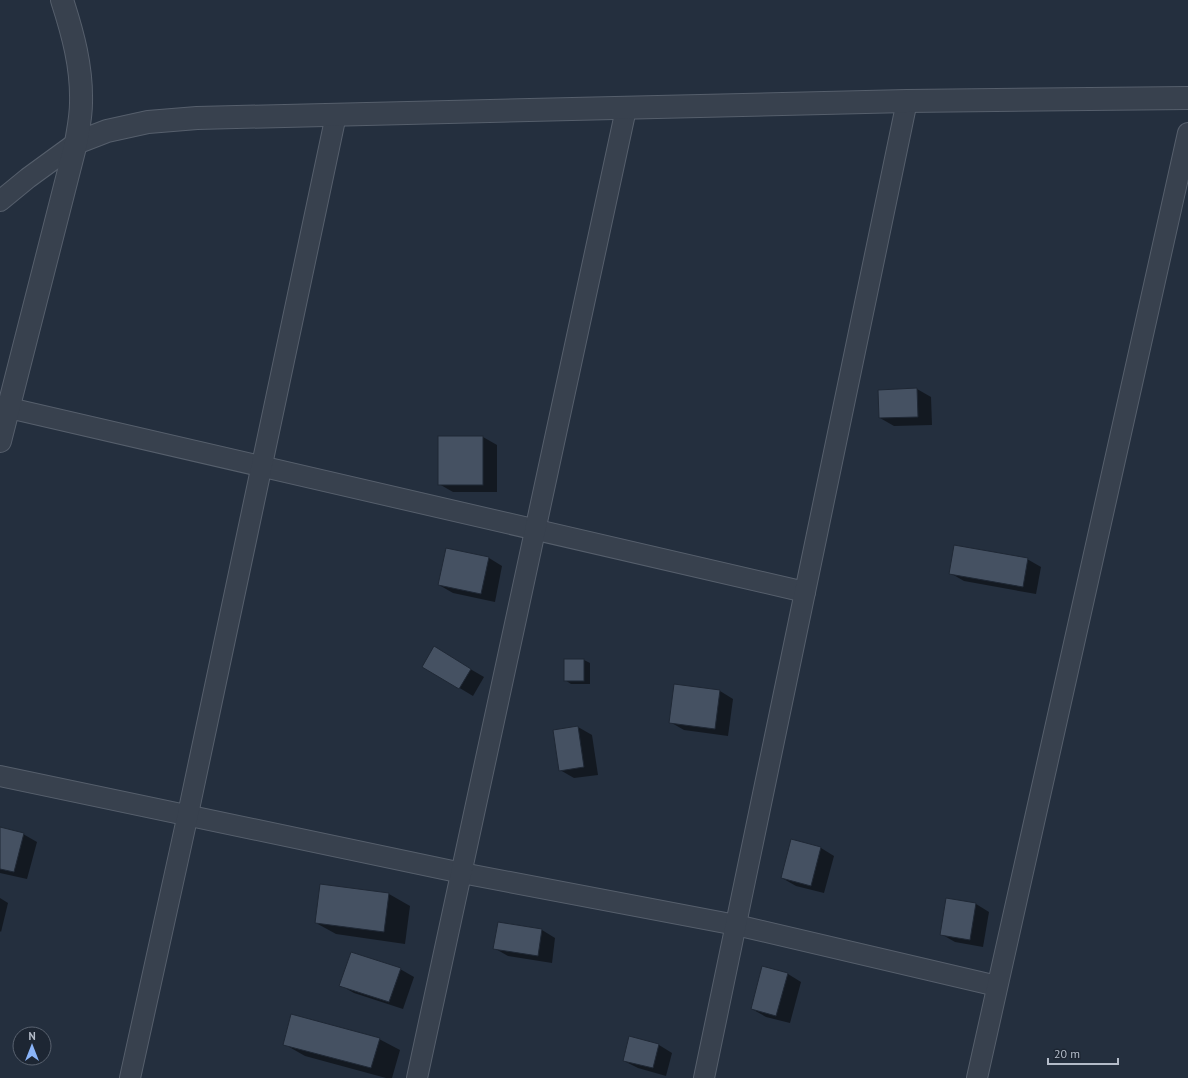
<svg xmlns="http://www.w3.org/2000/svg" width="1188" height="1078" viewBox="0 0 1188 1078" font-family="'PT Sans',sans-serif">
  <rect width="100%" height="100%" fill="#242f3e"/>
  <g fill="#0007">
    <path d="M 917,389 L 931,397 L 932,425 L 894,426 L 880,418 Z"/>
    <path d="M 439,437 L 483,437 L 497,445 L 497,492 L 453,492 L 439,484 Z"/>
    <path d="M 447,549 L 489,558 L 502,566 L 495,602 L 453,593 L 439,585 Z"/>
    <path d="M 1027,559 L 1041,567 L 1036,594 L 964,581 L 950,573 Z"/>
    <path d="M 434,648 L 484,677 L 473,696 L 423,666 Z"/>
    <path d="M 584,660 L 590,663 L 590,684 L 571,684 L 565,680 Z"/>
    <path d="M 720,691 L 733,699 L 728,736 L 684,730 L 670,722 Z"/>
    <path d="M 578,727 L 592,735 L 598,775 L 574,778 L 560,770 Z"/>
    <path d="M 0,828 L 23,834 L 37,842 L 27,879 L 0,873 Z"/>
    <path d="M 821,848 L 834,856 L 824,893 L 796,886 L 782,878 Z"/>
    <path d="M 320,885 L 389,894 L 410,906 L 405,944 L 336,934 L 316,923 Z"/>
    <path d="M 0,898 L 8,903 L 1,932 L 0,931 Z"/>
    <path d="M 976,904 L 989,912 L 983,947 L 955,942 L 941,934 Z"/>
    <path d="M 542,930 L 555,938 L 552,963 L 508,956 L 494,948 Z"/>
    <path d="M 400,969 L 414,977 L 403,1009 L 354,993 L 340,985 Z"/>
    <path d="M 788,974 L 801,982 L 790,1023 L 766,1017 L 752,1009 Z"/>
    <path d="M 379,1039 L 400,1050 L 392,1078 L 386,1078 L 305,1056 L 284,1044 Z"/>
    <path d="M 659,1045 L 672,1053 L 666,1076 L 638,1068 L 624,1061 Z"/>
  </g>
  <g fill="#455162" stroke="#1f2835">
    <path d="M 917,388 L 918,417 L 879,418 L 878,390 Z"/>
    <rect x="438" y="436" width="45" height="49"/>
    <path d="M 954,545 L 1028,558 L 1023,587 L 949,574 Z"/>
    <path d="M 446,548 L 489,557 L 481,594 L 438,585 Z"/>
    <path d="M 434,646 L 471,669 L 459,689 L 422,667 Z"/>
    <rect x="564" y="659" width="20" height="22"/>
    <path d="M 674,684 L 720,690 L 715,729 L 669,723 Z"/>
    <path d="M 578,726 L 584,767 L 559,771 L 553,730 Z"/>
    <path d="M 0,827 L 24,833 L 14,872 L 0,869 Z"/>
    <path d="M 791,839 L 821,847 L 811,886 L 781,878 Z"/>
    <path d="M 320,884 L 389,893 L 384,932 L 315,923 Z"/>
    <path d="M 946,898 L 976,903 L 970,940 L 940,935 Z"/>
    <path d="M 498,922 L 542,929 L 538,956 L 493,949 Z"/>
    <path d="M 351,952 L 401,968 L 389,1002 L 339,986 Z"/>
    <path d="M 762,966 L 788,973 L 776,1016 L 751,1009 Z"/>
    <path d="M 291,1014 L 380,1038 L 371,1068 L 283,1045 Z"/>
    <path d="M 629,1036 L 659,1044 L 653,1068 L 623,1061 Z"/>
  </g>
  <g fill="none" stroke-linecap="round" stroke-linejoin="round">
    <defs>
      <g id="minor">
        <path d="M 0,201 L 28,178 L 76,143"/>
        <path d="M 9,408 L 805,592"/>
        <path d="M 0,776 L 462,873 L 736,925 L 997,986"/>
        <path d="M 130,1078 L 188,814 L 336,115"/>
        <path d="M 417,1078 L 626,109"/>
        <path d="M 704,1078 L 907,101"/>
        <path d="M 977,1078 L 1188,133"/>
      </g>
      <g id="tertiary">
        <path d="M 76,143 L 107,131 L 148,122 L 197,118 L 907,101 L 1188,98"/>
        <path d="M 0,441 L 76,143 C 78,130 81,117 81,103 C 82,67 73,34 62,0"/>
      </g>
    </defs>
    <use href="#minor" stroke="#565f6c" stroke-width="22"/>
    <use href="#tertiary" stroke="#565f6c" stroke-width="24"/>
    <use href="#minor" stroke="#38414e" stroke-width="20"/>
    <use href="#tertiary" stroke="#38414e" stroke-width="22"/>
  </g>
  <g transform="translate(32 1046)"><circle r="19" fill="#1d2633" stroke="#59626f"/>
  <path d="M0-3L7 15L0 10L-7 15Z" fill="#8ab4f8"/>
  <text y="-6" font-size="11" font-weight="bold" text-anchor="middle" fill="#b4bcc9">N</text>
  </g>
  <path d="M1048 1058v6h70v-6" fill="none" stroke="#b4bcc9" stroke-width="2"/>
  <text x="1054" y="1058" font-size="12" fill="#b4bcc9" stroke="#1d2633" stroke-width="3" paint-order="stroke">20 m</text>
</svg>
